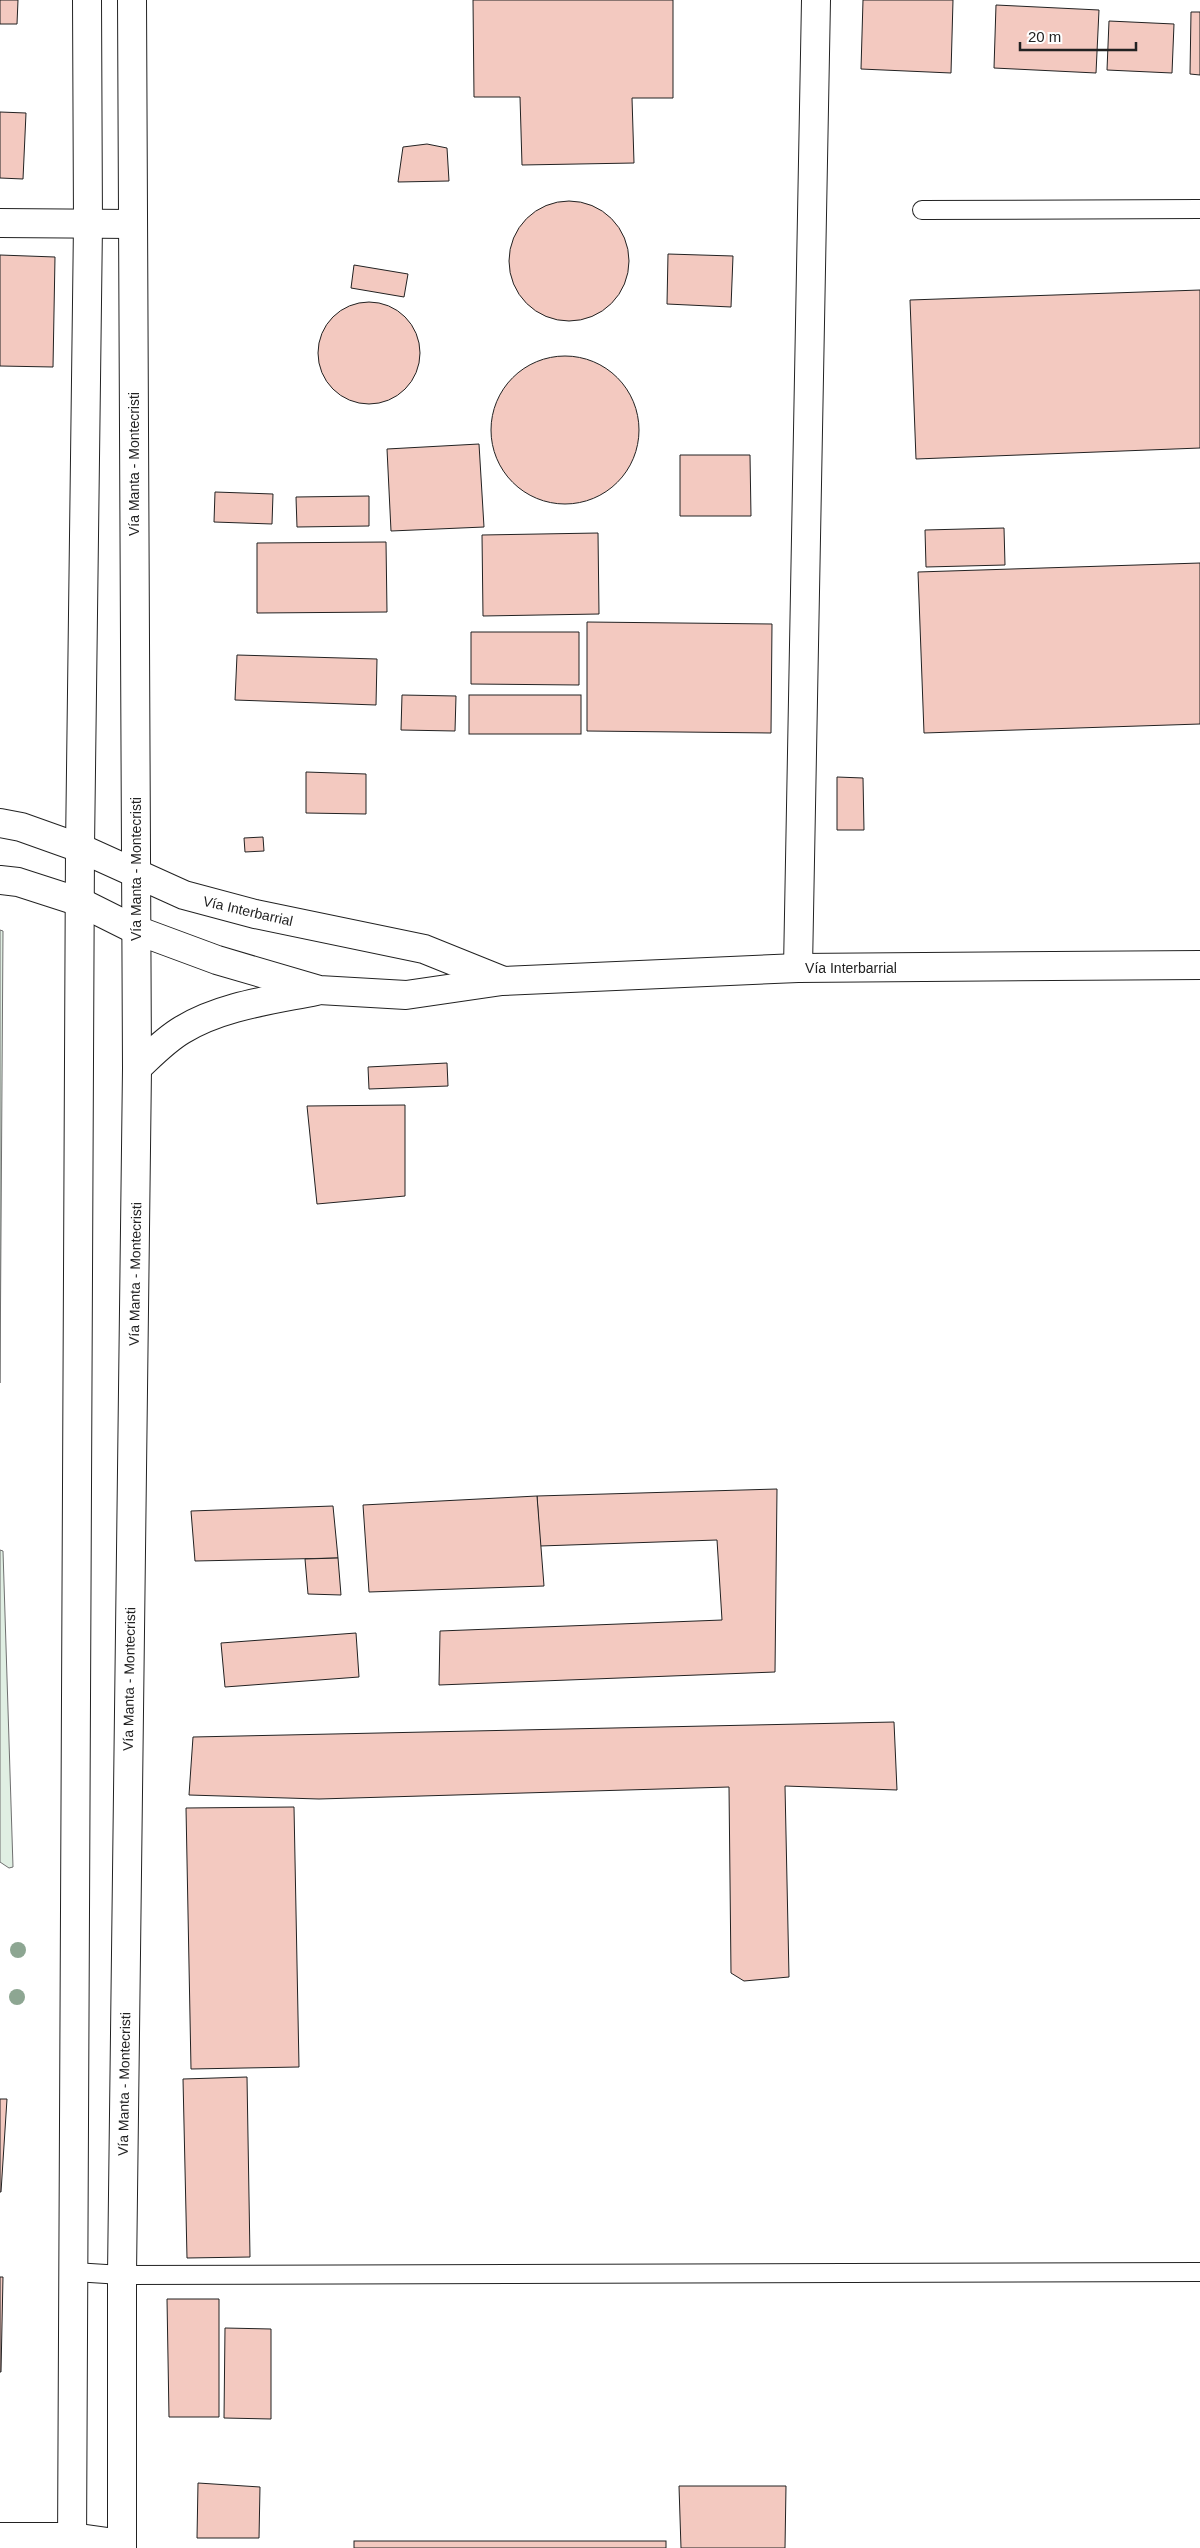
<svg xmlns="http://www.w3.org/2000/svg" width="1200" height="2548" viewBox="0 0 1200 2548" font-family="Helvetica,sans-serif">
  <rect width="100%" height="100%" fill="#fff"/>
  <g fill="#e0efe3" stroke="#6f6f6f">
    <path d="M 0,930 L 3,931 L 0,1383 Z"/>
    <path d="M 0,1550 L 3,1551 L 13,1867 L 9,1868 L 0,1862 Z"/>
  </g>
  <g fill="#f3c9c0" stroke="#222">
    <path d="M 0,0 L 18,0 L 17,24 L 0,24 Z"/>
    <path d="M 473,0 L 673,0 L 673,98 L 632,98 L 634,163 L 522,165 L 520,97 L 474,97 Z"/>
    <path d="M 863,0 L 953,0 L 951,73 L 861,69 Z"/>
    <path d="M 996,5 L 1099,10 L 1096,73 L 994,68 Z"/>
    <path d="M 1191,12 L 1200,12 L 1200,75 L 1190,74 Z"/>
    <path d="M 1109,21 L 1174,24 L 1172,73 L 1107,70 Z"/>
    <path d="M 0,112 L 26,113 L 23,179 L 0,178 Z"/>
    <path d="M 427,144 L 447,148 L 449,181 L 398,182 L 403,147 Z"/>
    <circle cx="569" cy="261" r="60"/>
    <path d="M 668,254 L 733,256 L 731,307 L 667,304 Z"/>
    <path d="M 0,255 L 55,257 L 53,367 L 0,366 Z"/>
    <path d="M 354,265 L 408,274 L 404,297 L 351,288 Z"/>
    <path d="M 1200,290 L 1200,448 L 916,459 L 910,300 Z"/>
    <circle cx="369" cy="353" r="51"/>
    <circle cx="565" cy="430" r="74"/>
    <path d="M 479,444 L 484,527 L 391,531 L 387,449 Z"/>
    <path d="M 680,455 L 750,455 L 751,516 L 680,516 Z"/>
    <path d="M 215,492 L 273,494 L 272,524 L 214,522 Z"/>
    <path d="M 369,496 L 369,526 L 297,527 L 296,497 Z"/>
    <path d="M 1004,528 L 1005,565 L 926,567 L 925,530 Z"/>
    <path d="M 598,533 L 599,614 L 483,616 L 482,535 Z"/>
    <path d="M 386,542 L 387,612 L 257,613 L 257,543 Z"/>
    <path d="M 1200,563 L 1200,724 L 924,733 L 918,572 Z"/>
    <path d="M 587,622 L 772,624 L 771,733 L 587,731 Z"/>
    <path d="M 471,632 L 579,632 L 579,685 L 471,684 Z"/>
    <path d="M 237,655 L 377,659 L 376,705 L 235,700 Z"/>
    <path d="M 402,695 L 456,696 L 455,731 L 401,730 Z"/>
    <rect x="469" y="695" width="112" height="39"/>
    <path d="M 306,772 L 366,774 L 366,814 L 306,813 Z"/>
    <path d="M 837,777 L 863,778 L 864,830 L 837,830 Z"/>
    <path d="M 263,837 L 264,851 L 245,852 L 244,838 Z"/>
    <path d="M 447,1063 L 448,1086 L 369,1089 L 368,1067 Z"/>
    <path d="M 405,1105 L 405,1196 L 317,1204 L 307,1106 Z"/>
    <path d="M 777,1489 L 775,1672 L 439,1685 L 440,1631 L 722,1620 L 717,1540 L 540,1546 L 537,1496 Z"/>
    <path d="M 537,1496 L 544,1586 L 369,1592 L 363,1505 Z"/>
    <path d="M 333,1506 L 338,1558 L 195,1561 L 191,1511 Z"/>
    <path d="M 338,1558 L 341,1595 L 308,1594 L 305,1559 Z"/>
    <path d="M 356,1633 L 359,1677 L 225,1687 L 221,1643 Z"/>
    <path d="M 894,1722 L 897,1790 L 785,1786 L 789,1977 L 744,1981 L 731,1973 L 729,1787 L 319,1799 L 189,1795 L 193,1737 Z"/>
    <path d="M 294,1807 L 299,2067 L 191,2069 L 186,1808 Z"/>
    <path d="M 247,2077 L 250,2257 L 187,2258 L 183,2079 Z"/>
    <path d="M 0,2099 L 7,2099 L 1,2192 L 0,2192 Z"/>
    <path d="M 0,2277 L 3,2277 L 1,2372 L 0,2372 Z"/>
    <path d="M 167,2299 L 219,2299 L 219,2417 L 169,2417 Z"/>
    <path d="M 225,2328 L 271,2329 L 271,2419 L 224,2418 Z"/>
    <path d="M 198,2483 L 260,2487 L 259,2538 L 197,2538 Z"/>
    <path d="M 679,2486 L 786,2486 L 785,2548 L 681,2548 Z"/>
    <rect x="354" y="2541" width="312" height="7"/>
  </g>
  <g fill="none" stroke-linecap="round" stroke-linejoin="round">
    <defs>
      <g id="lane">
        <path d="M 922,210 L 1200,209"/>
        <path d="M 74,2272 L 122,2275 L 1200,2272"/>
      </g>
      <g id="street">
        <path d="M 0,223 L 132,224"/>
        <path d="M 798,968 L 816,0"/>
        <path d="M 0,2537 L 72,2537 L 122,2544"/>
      </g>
      <g id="secondary">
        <path d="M 0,823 L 21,827 L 80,848"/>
        <path d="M 0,880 L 18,882 L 80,902"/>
      </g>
      <g id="primary">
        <path d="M 80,848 L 184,895 L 255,914 L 424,949 L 501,980"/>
        <path d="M 80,902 L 136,930 L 217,960 L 319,990 L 406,995 L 502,981 L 798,968 L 1200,965"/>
        <path d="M 137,1068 C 151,1055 165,1040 182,1030 C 221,1006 272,1000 316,991"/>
        <path d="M 72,2548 L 80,848 L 88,224 L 87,0"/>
        <path d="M 122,2548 L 122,2275 L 137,1068 L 132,0"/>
      </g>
    </defs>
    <use href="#lane" stroke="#222" stroke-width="20"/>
    <use href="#street" stroke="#222" stroke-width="30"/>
    <use href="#secondary" stroke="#222" stroke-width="30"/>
    <use href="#primary" stroke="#222" stroke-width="30"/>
    <use href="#lane" stroke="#fff" stroke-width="18"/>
    <use href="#street" stroke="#fff" stroke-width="28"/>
    <use href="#secondary" stroke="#fff" stroke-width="28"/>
    <use href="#primary" stroke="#fff" stroke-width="28"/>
  </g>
  <g fill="#8da692">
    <circle cx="18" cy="1950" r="8"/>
    <circle cx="17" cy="1997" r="8"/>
  </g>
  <g text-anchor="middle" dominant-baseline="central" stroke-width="4" stroke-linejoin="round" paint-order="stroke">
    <g font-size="14" fill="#222" stroke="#fff">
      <text transform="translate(134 464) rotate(-90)">Vía Manta - Montecristi</text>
      <text transform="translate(136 869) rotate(-90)">Vía Manta - Montecristi</text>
      <text transform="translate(248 911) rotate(13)">Vía Interbarrial</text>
      <text x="851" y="968">Vía Interbarrial</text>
      <text transform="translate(135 1274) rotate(-89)">Vía Manta - Montecristi</text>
      <text transform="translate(129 1679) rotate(-89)">Vía Manta - Montecristi</text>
      <text transform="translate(124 2084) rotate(-89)">Vía Manta - Montecristi</text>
    </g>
  </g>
  <path d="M1020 42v8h116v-8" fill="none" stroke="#222222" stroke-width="2.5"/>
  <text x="1028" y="42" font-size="15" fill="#222222" stroke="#ffffff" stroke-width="4" paint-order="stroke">20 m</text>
</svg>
